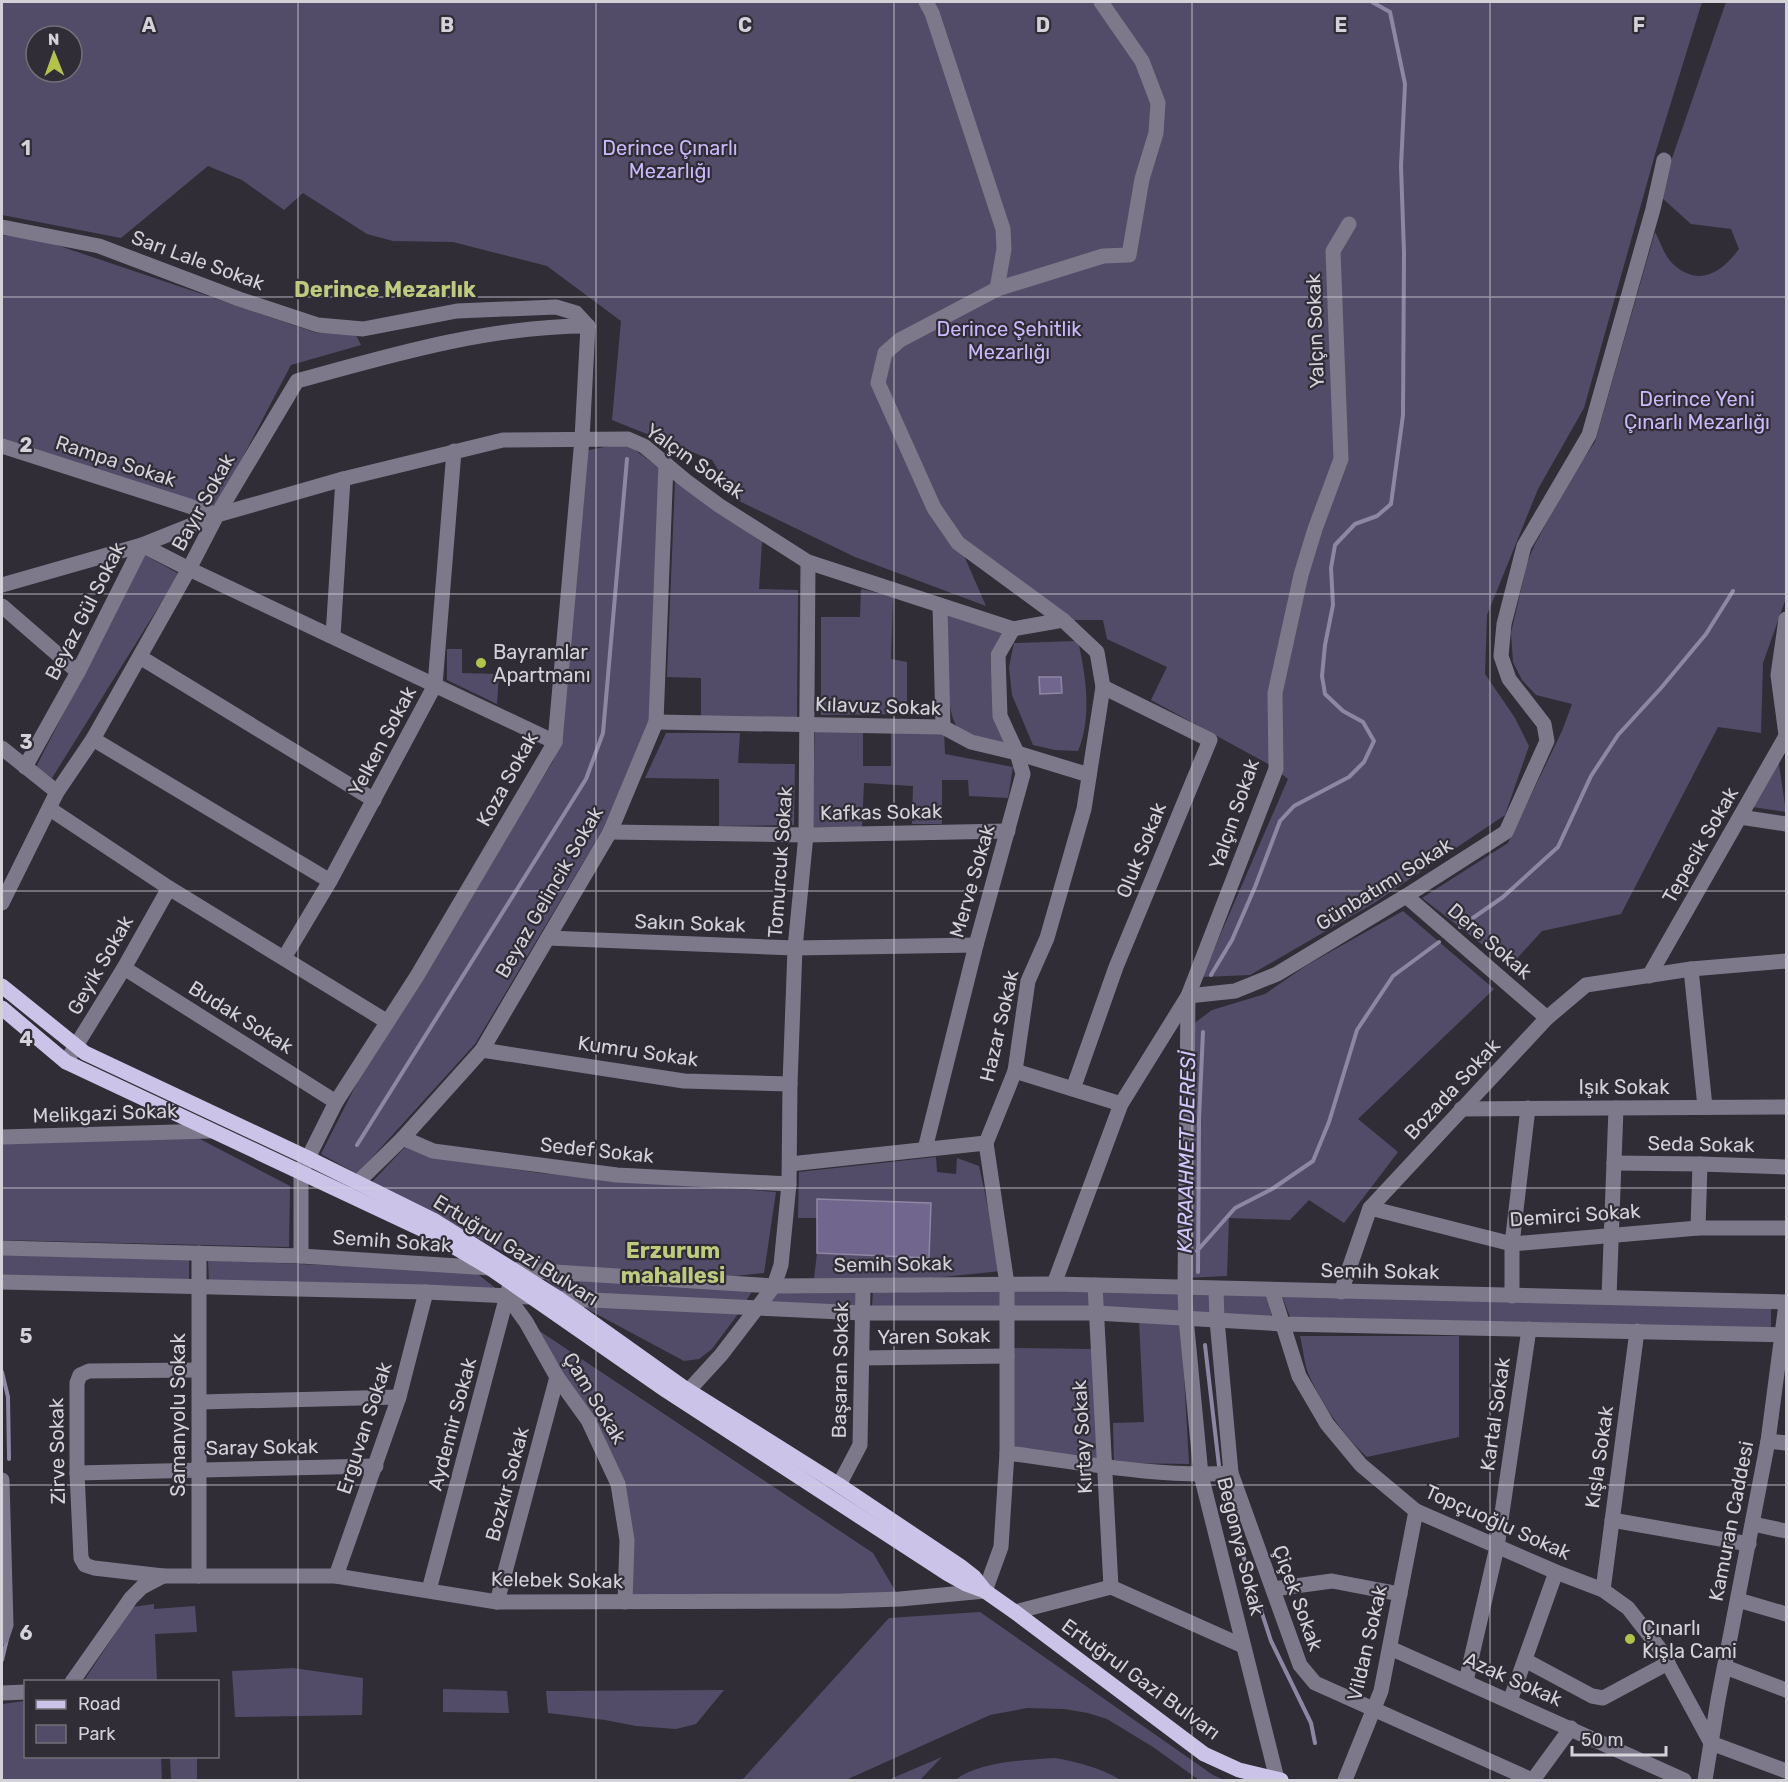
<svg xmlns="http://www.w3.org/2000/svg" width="1788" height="1782" viewBox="0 0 1788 1782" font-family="Rubik,sans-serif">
  <rect width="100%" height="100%" fill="#302d37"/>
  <g fill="#534c68" fill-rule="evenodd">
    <path d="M 2,2 L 1702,2 L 1656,151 L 1584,408 L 1538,489 L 1487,615 L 1485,674 L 1515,718 L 1529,746 L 1505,815 L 1374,903 L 1250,975 L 1202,977 L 1288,779 L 1270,765 L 1151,700 L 1167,667 L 1107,639 L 1103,620 L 1063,620 L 959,544 L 986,606 L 855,557 L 737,500 L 712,460 L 612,420 L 621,321 L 547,266 L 453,242 L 393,241 L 367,234 L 303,193 L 284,210 L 242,180 L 208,166 L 121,238 L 2,215 ZM 36,36 L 72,36 L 72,72 L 36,72 Z"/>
    <path d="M 1726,2 L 1786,2 L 1786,598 L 1763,663 L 1761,733 L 1718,727 L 1621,914 L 1542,931 L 1510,966 L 1422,898 L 1508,843 L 1562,731 L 1572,704 L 1536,695 L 1522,680 L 1513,662 L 1511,633 L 1527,563 L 1535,544 L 1574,472 L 1595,442 L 1655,232 C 1660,241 1665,257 1673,264 C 1699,288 1722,272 1739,249 L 1731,229 L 1691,224 L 1661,197 L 1669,167 Z"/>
    <path d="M 2,235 L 42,240 L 317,333 L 355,333 L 361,345 L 291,365 L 216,508 L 2,440 Z"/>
    <path d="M 615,445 L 631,447 L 662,470 L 650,722 L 603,829 L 475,1044 L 357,1174 L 321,1154 L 362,1073 L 553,761 L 563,735 L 584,451 Z"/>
    <path d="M 675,481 L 762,542 L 759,589 L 798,590 L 797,718 L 701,716 L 701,678 L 667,677 Z"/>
    <path d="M 145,555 L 179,574 L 52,778 L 36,767 Z"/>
    <path d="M 861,589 L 893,597 L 891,659 L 907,662 L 907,714 L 821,715 L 821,617 L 860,617 Z"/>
    <path d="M 948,612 L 1003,632 L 990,654 L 994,719 L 1009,749 C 993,744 969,742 958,728 C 943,709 948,638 948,612 Z"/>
    <path d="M 1078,641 C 1086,676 1092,717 1078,751 L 1055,750 L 1033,745 L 1012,695 L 1009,667 L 1014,643 Z"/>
    <path d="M 447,649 L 462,649 L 462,673 L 499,674 L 497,704 L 447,680 Z"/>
    <path d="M 944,730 L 945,754 L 1013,767 L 1008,798 L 969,796 L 968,780 L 942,780 L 942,824 L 912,824 L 913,786 L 864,783 L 862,827 L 812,827 L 815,731 L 863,732 L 863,766 L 891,766 L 891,731 Z"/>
    <path d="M 666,733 L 740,733 L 738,763 L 795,764 L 794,825 L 719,826 L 719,779 L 645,778 Z"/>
    <path d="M 1778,758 L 1786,812 L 1752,807 Z"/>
    <path d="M 1403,911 L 1494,989 L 1358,1119 L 1398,1152 L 1344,1223 L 1309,1200 L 1290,1220 L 1229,1218 L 1227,1276 L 1186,1278 L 1188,1028 L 1212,1010 L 1265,994 L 1307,965 Z"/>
    <path d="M 196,1137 L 290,1186 L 289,1247 L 2,1240 L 2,1143 Z"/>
    <path d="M 408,1144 L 429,1156 L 539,1173 L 776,1192 L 764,1273 L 714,1278 L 533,1268 L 372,1182 Z"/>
    <path d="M 936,1157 L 937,1172 L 956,1174 L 957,1158 L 979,1166 L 1002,1271 L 932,1278 L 814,1278 L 817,1253 L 929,1258 L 931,1204 L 818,1199 L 817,1218 L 798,1218 L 799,1172 Z"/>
    <path d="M 2,1255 L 189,1260 L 189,1281 L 2,1277 Z"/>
    <path d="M 208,1260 L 475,1272 L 499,1291 L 209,1281 Z"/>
    <path d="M 541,1276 L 755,1287 L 744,1304 L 565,1295 Z"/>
    <path d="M 776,1288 L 858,1290 L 856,1307 L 767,1303 Z"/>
    <path d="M 1012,1288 L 1090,1289 L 1091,1309 L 1013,1308 Z"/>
    <path d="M 873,1289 L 1003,1289 L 1004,1309 L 872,1308 Z"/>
    <path d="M 1100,1291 L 1182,1293 L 1182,1312 L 1101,1309 Z"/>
    <path d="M 1191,1294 L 1212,1295 L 1210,1314 L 1193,1315 Z"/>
    <path d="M 1220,1295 L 1268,1296 L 1272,1317 L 1223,1315 Z"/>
    <path d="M 1282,1296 L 1771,1308 L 1771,1328 L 1290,1317 Z"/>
    <path d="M 576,1303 L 738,1314 L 712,1349 L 699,1359 L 684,1361 Z"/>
    <path d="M 1139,1321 L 1181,1324 L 1189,1464 L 1114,1463 L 1113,1423 L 1144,1422 Z"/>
    <path d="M 526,1322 L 873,1553 L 900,1599 L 625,1602 L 618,1484 Z"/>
    <path d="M 1300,1336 L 1459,1336 L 1459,1437 L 1367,1457 C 1343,1435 1321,1403 1308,1373 C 1304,1362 1303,1348 1300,1336 Z"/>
    <path d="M 1011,1348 L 1093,1349 L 1099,1459 L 1010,1450 Z"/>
    <path d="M 154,1604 L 154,1609 L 195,1606 L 197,1632 L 155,1634 L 157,1681 L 83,1682 L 133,1607 Z"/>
    <path d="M 980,1612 L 1213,1775 L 1224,1780 L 1199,1780 L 1153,1747 L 1107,1719 L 1088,1713 L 1064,1709 L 1027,1708 L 990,1715 L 846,1780 L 742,1780 L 889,1618 Z"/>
    <path d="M 293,1668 L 363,1678 L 362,1715 L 235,1717 L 232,1671 Z"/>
    <path d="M 443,1689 L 507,1691 L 509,1713 L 443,1712 Z"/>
    <path d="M 724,1690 L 696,1724 L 676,1729 L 636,1726 L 605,1720 L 548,1713 L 546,1691 Z"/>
    <path d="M 25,1701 L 26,1756 L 161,1757 L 162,1780 L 2,1780 L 2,1704 Z"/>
    <path d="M 170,1757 L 197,1757 L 197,1780 L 171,1780 Z"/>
    <path d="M 942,1757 L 920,1780 L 888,1780 Z"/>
    <path d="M 1055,1758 C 1078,1762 1100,1768 1121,1780 L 955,1780 C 980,1761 1025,1760 1055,1758 Z"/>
  </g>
  <g fill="#71678e" stroke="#8e87a4" stroke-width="1.5">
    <path d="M 1039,677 L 1061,677 L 1062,693 L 1040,694 Z"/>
    <path d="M 817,1199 L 931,1203 L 929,1258 L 817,1253 Z"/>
  </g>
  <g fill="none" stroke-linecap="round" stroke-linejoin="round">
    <g stroke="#8e87a4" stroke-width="4">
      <path d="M 1460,927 L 1503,897 L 1558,847 L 1591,776 L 1618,735 L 1661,688 L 1706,634 L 1733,591"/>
      <path d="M 1211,975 L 1232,940 L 1255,887 L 1280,821 L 1294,806 L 1349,777 L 1364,762 L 1374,741 L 1363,722 L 1343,711 L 1325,694 L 1322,676 L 1325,645 L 1333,605 L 1331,568 L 1335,545 L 1355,524 L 1377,516 L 1391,504 L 1403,415 L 1404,253 L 1401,166 L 1405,84 L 1390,12 L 1372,2"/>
      <path d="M 357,1145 L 586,779 L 603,733 L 627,459"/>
      <path d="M 1197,1251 L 1235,1208 L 1272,1189 L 1313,1161 L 1329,1122 L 1357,1030 L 1393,976 L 1439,942"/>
      <path d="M 1198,1272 L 1199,1119 L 1203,1032"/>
      <path d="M 1205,1345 L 1219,1466"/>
      <path d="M 2,1372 L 8,1397 L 9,1459"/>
      <path d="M 1223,1494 L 1271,1641 L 1311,1723 L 1315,1743"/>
      <path d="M 2,1660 L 7,1639"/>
    </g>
    <g stroke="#7d798b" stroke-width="15">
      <path d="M 2,227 L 99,246 L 239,299 L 318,325 L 363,329 L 457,311 L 556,307 L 576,313 L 588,326"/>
      <path d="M 997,289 L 1103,256 L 1129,255 L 1142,179 L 1156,133 L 1158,103 L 1142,61 L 1101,2"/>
      <path d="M 2,446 L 217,515"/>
      <path d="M 2,585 L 142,545 L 189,569 L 555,742"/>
      <path d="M 940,605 L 943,727"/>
      <path d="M 2,606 L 78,672"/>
      <path d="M 1786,619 L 1778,675 L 1786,735"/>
      <path d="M 333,636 L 343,479"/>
      <path d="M 140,657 L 374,800"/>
      <path d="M 656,722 L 943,727 L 971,742 L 1017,753 L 1089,775"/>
      <path d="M 93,739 L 330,881"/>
      <path d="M 2,748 L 57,792"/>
      <path d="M 25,767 L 78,672 L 142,545 L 217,515 L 343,479 L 503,440 L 628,439 L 644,446 L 686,481 L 720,506 L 808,562 L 1013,629 L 1063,620"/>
      <path d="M 50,809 L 169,888 L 386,1021"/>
      <path d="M 1740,817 L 1786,824"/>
      <path d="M 610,832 L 806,835 L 1008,831"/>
      <path d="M 1406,896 L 1547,1018"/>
      <path d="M 2,903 L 57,792 L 93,739 L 189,569 L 217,515 L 297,381 C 391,355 489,326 588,326"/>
      <path d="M 548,938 L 795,948 L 976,945"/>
      <path d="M 284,958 L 330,881 L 435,685 L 454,451"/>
      <path d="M 124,968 L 336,1102"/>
      <path d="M 1691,969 L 1705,1107"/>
      <path d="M 1649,976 L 1786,736"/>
      <path d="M 1188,996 L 1235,991 L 1277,974 L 1406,896 L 1506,832 L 1547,741 L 1544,724 L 1509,679 L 1501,656 L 1504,624 L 1524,546 L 1589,435 L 1653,209 L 1664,160"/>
      <path d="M 1188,996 L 1185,1289 L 1186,1318 L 1201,1475 L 1277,1779"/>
      <path d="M 482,1050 L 684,1081 L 790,1084"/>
      <path d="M 66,1062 L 124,968 L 169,888"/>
      <path d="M 1015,1071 L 1121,1104"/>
      <path d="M 1073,1089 L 1116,967 L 1210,740 L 1103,687"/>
      <path d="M 1461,1109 L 1786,1107"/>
      <path d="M 2,1137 L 210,1131"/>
      <path d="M 403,1138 L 433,1151 L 617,1175 L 789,1184"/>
      <path d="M 925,1149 L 976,945 L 1023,774 L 1017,753 L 1000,716 L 998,655 L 1013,629"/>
      <path d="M 1614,1163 L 1700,1164 L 1786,1167"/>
      <path d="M 790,1164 L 986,1143"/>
      <path d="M 358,1182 L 403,1138 L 482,1050 L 610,832 L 656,722 L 666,464"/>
      <path d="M 1370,1208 L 1512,1244 L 1698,1228 L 1786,1228"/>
      <path d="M 1698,1228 L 1700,1164"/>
      <path d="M 2,1248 L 301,1256 L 774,1286 L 1054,1284 L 1786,1302"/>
      <path d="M 301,1256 L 301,1173 L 308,1158 L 336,1102 L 417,976 L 555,742 L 582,439 L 588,326"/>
      <path d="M 2,1282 L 426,1292 L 862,1313 L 1096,1313 L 1283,1324 L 1786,1335"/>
      <path d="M 1054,1284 L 1121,1104 L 1188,996 L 1276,769 L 1275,693 L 1301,575 L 1315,529 L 1341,459 L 1333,251 L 1349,224"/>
      <path d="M 1095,1285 L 1111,1587 L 1243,1646"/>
      <path d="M 1216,1289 L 1217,1320 L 1231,1473 L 1300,1665 L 1315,1683 L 1532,1780"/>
      <path d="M 1272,1290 L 1299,1376 L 1327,1424 L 1361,1465 L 1416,1511 L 1556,1572 L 1603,1590 L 1628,1608 L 1660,1649 L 1711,1743 L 1786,1771"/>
      <path d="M 1341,1292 L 1370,1208 L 1547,1018 L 1586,985 L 1691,969 L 1786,961"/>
      <path d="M 507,1296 L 526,1322 L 557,1377 L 588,1420 L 618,1484 L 627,1540 L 625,1602"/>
      <path d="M 1512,1296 L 1512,1244 L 1528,1108"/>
      <path d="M 1609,1297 L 1616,1108"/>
      <path d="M 862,1358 L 1007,1356"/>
      <path d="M 198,1370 L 89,1371 L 80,1375 L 77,1383 L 77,1473 L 81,1558 L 85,1565 L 94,1568 L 163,1576 L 336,1576 L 497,1602 L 842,1601 L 900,1599 L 985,1591 L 1001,1547 L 1007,1453 L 1007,1284 L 986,1143 L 1015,1071 L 1028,981 L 1047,938 L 1084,809 L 1103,687 L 1097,652 L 1063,620 L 958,543 L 934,508 L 878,383 L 885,353 L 900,340 L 997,289 L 1004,249 L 1003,229 L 932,13 L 926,2"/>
      <path d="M 688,1391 L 721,1355 L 774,1286 L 781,1265 L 789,1184 L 790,1084 L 795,948 L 806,835 L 808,562"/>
      <path d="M 200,1402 L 399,1397"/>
      <path d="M 1768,1441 L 1786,1443"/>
      <path d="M 1007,1453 C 1078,1462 1160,1478 1231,1473"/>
      <path d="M 77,1473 L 376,1466"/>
      <path d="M 2,1480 L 6,1625 L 2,1637"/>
      <path d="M 839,1485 L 860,1445 L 863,1287"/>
      <path d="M 1612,1520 L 1749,1544"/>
      <path d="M 1753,1524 L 1786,1531"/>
      <path d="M 199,1576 L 199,1253"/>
      <path d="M 336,1576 L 399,1397 L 426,1292"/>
      <path d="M 1273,1589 L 1332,1581 L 1400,1594"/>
      <path d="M 429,1590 L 509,1288"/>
      <path d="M 1603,1590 L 1637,1331"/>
      <path d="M 1738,1600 L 1786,1614"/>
      <path d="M 497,1602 L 557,1377"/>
      <path d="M 1015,1612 L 1111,1587"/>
      <path d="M 1390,1648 L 1684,1780"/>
      <path d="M 1525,1660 L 1592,1696 L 1603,1698 L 1668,1663"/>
      <path d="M 1725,1667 L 1786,1690"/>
      <path d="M 1466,1681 L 1497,1547 L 1529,1329"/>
      <path d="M 72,1682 L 131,1598 L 142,1587 L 163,1576"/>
      <path d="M 2,1693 L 26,1692"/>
      <path d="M 1510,1701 L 1556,1572"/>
      <path d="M 1345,1780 L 1381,1691 L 1416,1511"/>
      <path d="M 1533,1780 L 1571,1728"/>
      <path d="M 1705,1780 L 1718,1700 L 1768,1441 L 1786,1304"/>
    </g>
    <g stroke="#ccc3e8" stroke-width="15">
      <path d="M 2,986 L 85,1053 L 308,1158 L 435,1221 L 558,1298 L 683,1387 L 839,1485 L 960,1566 L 974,1577 L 985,1591"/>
      <path d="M 2,1008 L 66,1062 L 434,1235 L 490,1268 L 667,1391 L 948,1574 L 966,1584 L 985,1591 L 1015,1612 L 1204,1754 L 1239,1770 L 1281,1780"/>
    </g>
  </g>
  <path fill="none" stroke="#d3d2d8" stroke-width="1.5" stroke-opacity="0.55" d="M 298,2 L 298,1780M 596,2 L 596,1780M 894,2 L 894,1780M 1192,2 L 1192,1780M 1490,2 L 1490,1780M 2,297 L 1786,297M 2,594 L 1786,594M 2,891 L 1786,891M 2,1188 L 1786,1188M 2,1485 L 1786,1485"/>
  <g fill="#b3c24b" stroke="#302d37" stroke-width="2">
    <circle cx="481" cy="663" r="6"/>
    <circle cx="1630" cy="1639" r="6"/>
  </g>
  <g text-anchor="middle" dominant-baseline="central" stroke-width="4.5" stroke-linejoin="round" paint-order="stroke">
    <g font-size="20" fill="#cab9fa" stroke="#302d37">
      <text x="670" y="148">Derince Çınarlı<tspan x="670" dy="23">Mezarlığı</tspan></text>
      <text x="1009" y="329">Derince Şehitlik<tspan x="1009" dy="23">Mezarlığı</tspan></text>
      <text x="1697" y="399">Derince Yeni<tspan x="1697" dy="23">Çınarlı Mezarlığı</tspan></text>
    </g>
    <g font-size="20" fill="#d3d2d8" stroke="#302d37">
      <text transform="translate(198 260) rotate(20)">Sarı Lale Sokak</text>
      <text transform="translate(1315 331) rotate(-92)">Yalçın Sokak</text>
      <text transform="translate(116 461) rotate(18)">Rampa Sokak</text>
      <text transform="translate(695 461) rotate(35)">Yalçın Sokak</text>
      <text transform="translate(203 502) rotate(-61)">Bayır Sokak</text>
      <text transform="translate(85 611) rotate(-63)">Beyaz Gül Sokak</text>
      <text transform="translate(878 706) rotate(2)">Kılavuz Sokak</text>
      <text transform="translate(382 741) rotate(-62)">Yelken Sokak</text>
      <text transform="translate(507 779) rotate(-61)">Koza Sokak</text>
      <text transform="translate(881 812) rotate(-1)">Kafkas Sokak</text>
      <text transform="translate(1234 814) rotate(-71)">Yalçın Sokak</text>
      <text transform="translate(1700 845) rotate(-60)">Tepecik Sokak</text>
      <text transform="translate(1141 850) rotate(-68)">Oluk Sokak</text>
      <text transform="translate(780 862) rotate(-86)">Tomurcuk Sokak</text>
      <text transform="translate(972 881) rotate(-74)">Merve Sokak</text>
      <text transform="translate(1384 884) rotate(-32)">Günbatımı Sokak</text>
      <text transform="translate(549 892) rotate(-60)">Beyaz Gelincik Sokak</text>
      <text transform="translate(690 923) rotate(2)">Sakın Sokak</text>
      <text transform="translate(1490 941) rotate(41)">Dere Sokak</text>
      <text transform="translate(100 965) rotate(-60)">Geyik Sokak</text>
      <text transform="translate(241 1017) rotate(32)">Budak Sokak</text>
      <text transform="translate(999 1026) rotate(-77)">Hazar Sokak</text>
      <text transform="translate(638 1051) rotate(8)">Kumru Sokak</text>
      <text x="1624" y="1087">Işık Sokak</text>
      <text transform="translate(1452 1089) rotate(-47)">Bozada Sokak</text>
      <text transform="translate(105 1113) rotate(-2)">Melikgazi Sokak</text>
      <text transform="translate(1701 1144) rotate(1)">Seda Sokak</text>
      <text transform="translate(597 1150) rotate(6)">Sedef Sokak</text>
      <text transform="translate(1575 1215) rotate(-4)">Demirci Sokak</text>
      <text transform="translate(392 1241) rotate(4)">Semih Sokak</text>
      <text transform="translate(516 1250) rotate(32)">Ertuğrul Gazi Bulvarı</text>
      <text transform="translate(893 1264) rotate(-1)">Semih Sokak</text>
      <text transform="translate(1380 1271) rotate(1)">Semih Sokak</text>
      <text transform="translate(934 1336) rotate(-1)">Yaren Sokak</text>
      <text transform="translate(840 1370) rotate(-89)">Başaran Sokak</text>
      <text transform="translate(595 1398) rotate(59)">Çam Sokak</text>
      <text transform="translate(1495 1414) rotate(-82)">Kartal Sokak</text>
      <text transform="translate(178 1415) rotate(-90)">Samanyolu Sokak</text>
      <text transform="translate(452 1424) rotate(-75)">Aydemir Sokak</text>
      <text transform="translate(364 1428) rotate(-72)">Erguvan Sokak</text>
      <text transform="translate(1082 1437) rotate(-93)">Kırtay Sokak</text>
      <text transform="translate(262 1447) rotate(-1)">Saray Sokak</text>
      <text transform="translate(57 1451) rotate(-91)">Zirve Sokak</text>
      <text transform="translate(1599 1457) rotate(-82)">Kışla Sokak</text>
      <text transform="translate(507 1484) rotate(-75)">Bozkır Sokak</text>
      <text transform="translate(1731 1521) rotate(-79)">Kamuran Caddesi</text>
      <text transform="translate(1498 1522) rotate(24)">Topçuoğlu Sokak</text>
      <text transform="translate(1241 1546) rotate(76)">Begonya Sokak</text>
      <text transform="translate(557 1580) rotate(1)">Kelebek Sokak</text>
      <text transform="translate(1298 1598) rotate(70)">Çiçek Sokak</text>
      <text transform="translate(1367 1643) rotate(-77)">Vildan Sokak</text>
      <text transform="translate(1141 1679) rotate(36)">Ertuğrul Gazi Bulvarı</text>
      <text transform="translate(1513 1679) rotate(24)">Azak Sokak</text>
    </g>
    <g font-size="20" fill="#d3d2d8" stroke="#302d37" text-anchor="start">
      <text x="493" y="652">Bayramlar<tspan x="493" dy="23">Apartmanı</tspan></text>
      <text x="1642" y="1628">Çınarlı<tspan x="1642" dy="23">Kışla Cami</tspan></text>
    </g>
    <g font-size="21" font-style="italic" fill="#d4c7fb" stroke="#302d37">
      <text transform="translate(1186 1152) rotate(-89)">KARAAHMET DERESİ</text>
    </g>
    <g font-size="22" font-weight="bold" fill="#becb7f" stroke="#302d37">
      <text x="385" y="289">Derince Mezarlık</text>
      <text x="673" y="1250">Erzurum<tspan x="673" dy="25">mahallesi</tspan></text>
    </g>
  </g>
  <g font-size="20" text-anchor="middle" font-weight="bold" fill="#d3d2d8" stroke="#302d37" stroke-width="4.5" stroke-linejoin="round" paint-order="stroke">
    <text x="149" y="32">A</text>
    <text x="447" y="32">B</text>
    <text x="745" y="32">C</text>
    <text x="1043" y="32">D</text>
    <text x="1341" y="32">E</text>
    <text x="1639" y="32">F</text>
    <text x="26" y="155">1</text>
    <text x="26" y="452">2</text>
    <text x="26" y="749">3</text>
    <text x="26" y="1046">4</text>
    <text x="26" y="1343">5</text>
    <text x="26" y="1640">6</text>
  </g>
  <rect width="1788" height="1782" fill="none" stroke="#d3d2d8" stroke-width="6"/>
  <rect x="24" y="1680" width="195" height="78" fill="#302d37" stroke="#716f77" stroke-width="1.5"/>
  <rect x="36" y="1700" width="30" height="9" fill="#ccc3e8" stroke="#716f77" stroke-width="1.5"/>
  <text x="78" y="1710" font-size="18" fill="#d3d2d8">Road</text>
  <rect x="36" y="1725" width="30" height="18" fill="#534c68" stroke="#716f77" stroke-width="1.5"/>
  <text x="78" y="1740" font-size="18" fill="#d3d2d8">Park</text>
  <g transform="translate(54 54) rotate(359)"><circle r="28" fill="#302d37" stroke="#716f77" stroke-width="1.5"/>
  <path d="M0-4.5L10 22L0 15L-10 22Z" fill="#b3c24b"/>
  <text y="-9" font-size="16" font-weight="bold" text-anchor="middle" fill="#d3d2d8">N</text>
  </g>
  <path d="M1572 1746v9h94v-9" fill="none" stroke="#d3d2d8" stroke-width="3"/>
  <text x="1581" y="1746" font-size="18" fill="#d3d2d8" stroke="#302d37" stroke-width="4.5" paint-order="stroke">50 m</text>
</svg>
